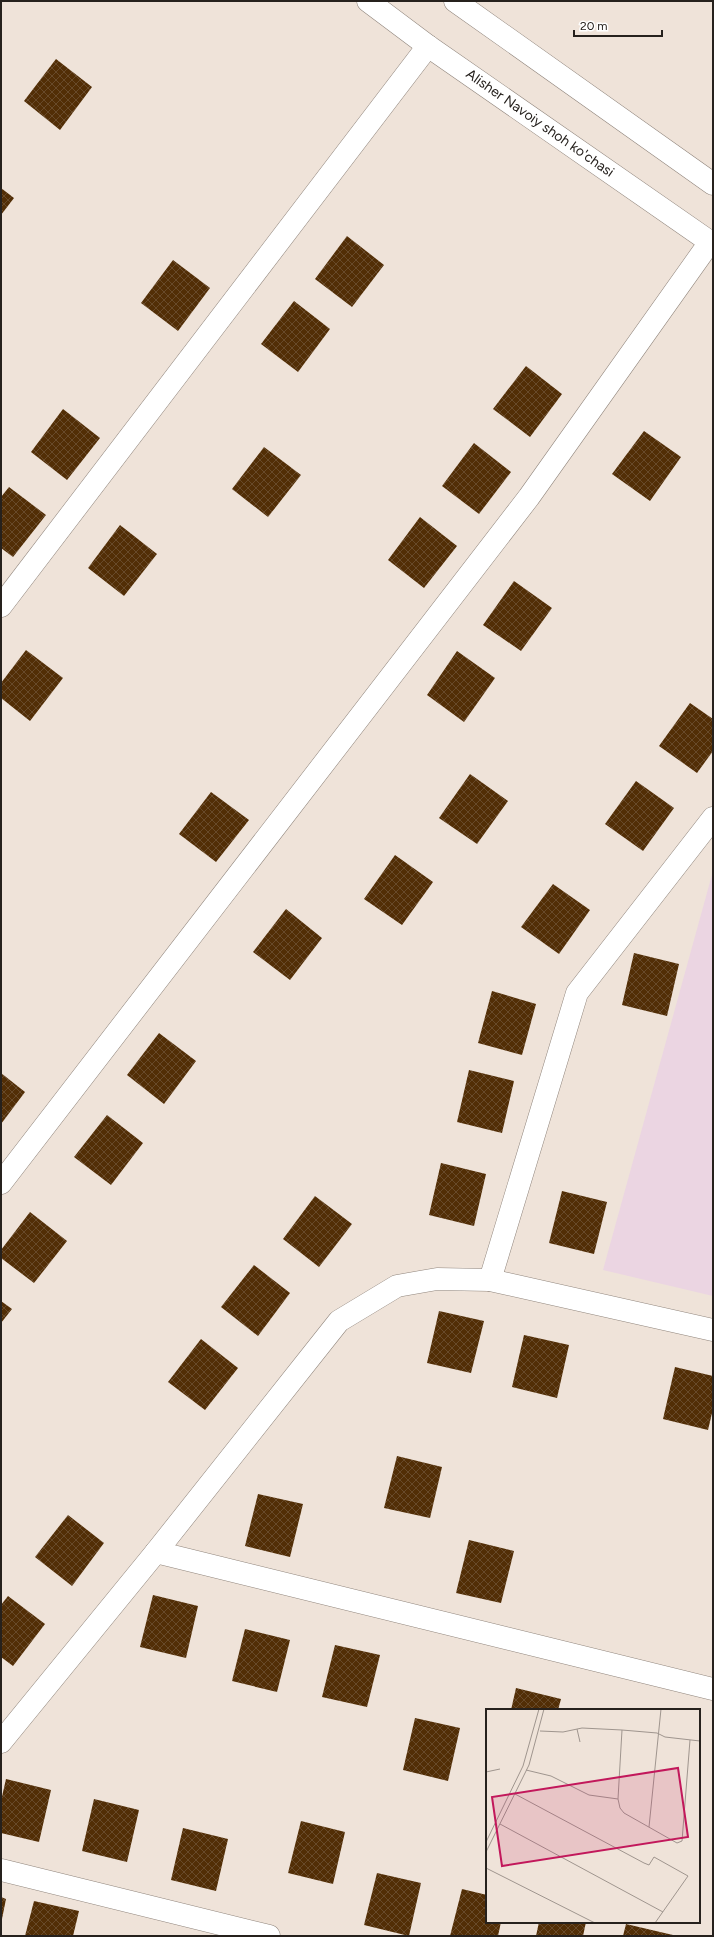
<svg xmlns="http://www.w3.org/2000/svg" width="714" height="1937" viewBox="0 0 714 1937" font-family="Figtree,sans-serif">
  <defs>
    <pattern id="building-cross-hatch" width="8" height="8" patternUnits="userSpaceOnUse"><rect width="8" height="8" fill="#522e06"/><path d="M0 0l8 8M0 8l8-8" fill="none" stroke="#684a2a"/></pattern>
  </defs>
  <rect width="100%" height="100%" fill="#efe3d9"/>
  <path fill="#ebd5e2" d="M 713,871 L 713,1296 L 603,1270 Z"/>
  <g fill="url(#building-cross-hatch)">
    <path d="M 56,59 L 92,87 L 60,130 L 24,101 Z"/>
    <path d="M 1,188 L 14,198 L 1,215 Z"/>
    <path d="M 347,236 L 384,265 L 352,307 L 315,279 Z"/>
    <path d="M 173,260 L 210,288 L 178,331 L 141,303 Z"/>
    <path d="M 294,301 L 330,329 L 298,372 L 261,344 Z"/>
    <path d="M 526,366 L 562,394 L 530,437 L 493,409 Z"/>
    <path d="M 63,409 L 100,438 L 67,480 L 31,452 Z"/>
    <path d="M 644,431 L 681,457 L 650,501 L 612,474 Z"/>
    <path d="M 474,443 L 511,472 L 479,514 L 442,486 Z"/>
    <path d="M 264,447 L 301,475 L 268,517 L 232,489 Z"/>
    <path d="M 9,487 L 46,515 L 13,557 L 1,548 L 1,497 Z"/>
    <path d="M 420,517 L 457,546 L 424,588 L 388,560 Z"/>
    <path d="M 120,525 L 157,554 L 124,596 L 88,568 Z"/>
    <path d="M 514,581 L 552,608 L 521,651 L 483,625 Z"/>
    <path d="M 26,650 L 63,678 L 30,721 L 1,698 L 1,683 Z"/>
    <path d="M 457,651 L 495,678 L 464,722 L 427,695 Z"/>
    <path d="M 690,703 L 713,719 L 713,751 L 697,773 L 659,746 Z"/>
    <path d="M 470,774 L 508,801 L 477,844 L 439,818 Z"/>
    <path d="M 636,781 L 674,808 L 643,851 L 605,824 Z"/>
    <path d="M 211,792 L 249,820 L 216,862 L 179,834 Z"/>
    <path d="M 395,855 L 433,882 L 402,925 L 364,899 Z"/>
    <path d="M 553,884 L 590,910 L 559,954 L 521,927 Z"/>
    <path d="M 286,909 L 322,938 L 290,980 L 253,952 Z"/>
    <path d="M 634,953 L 679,964 L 667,1016 L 622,1005 Z"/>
    <path d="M 492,991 L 536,1004 L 522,1055 L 478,1043 Z"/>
    <path d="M 159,1033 L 196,1061 L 164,1104 L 127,1075 Z"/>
    <path d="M 469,1070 L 514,1081 L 502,1133 L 457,1122 Z"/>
    <path d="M 1,1073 L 25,1092 L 1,1124 Z"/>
    <path d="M 107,1115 L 143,1143 L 111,1185 L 74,1157 Z"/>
    <path d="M 441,1163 L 486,1174 L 474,1226 L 429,1215 Z"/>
    <path d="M 562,1191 L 607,1202 L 594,1254 L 549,1243 Z"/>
    <path d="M 315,1196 L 352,1224 L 319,1267 L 283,1239 Z"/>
    <path d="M 30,1212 L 67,1241 L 34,1283 L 1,1258 L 1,1250 Z"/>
    <path d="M 254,1265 L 290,1293 L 258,1336 L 221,1307 Z"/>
    <path d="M 1,1301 L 12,1309 L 1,1323 Z"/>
    <path d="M 439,1311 L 484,1321 L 471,1373 L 427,1363 Z"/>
    <path d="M 524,1335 L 569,1345 L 557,1398 L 512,1387 Z"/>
    <path d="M 201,1339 L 238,1368 L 205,1410 L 168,1382 Z"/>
    <path d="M 675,1367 L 713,1376 L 713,1409 L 708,1430 L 663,1419 Z"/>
    <path d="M 397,1456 L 442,1467 L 430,1518 L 384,1508 Z"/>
    <path d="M 258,1494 L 303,1504 L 290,1557 L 245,1546 Z"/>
    <path d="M 68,1515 L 104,1543 L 72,1586 L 35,1557 Z"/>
    <path d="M 469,1540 L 514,1551 L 501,1603 L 456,1593 Z"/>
    <path d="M 153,1595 L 198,1606 L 186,1658 L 140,1647 Z"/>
    <path d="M 8,1596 L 45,1624 L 13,1666 L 1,1657 L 1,1605 Z"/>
    <path d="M 245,1629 L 290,1640 L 277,1692 L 232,1681 Z"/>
    <path d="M 335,1645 L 380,1655 L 367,1707 L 322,1697 Z"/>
    <path d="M 516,1688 L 561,1699 L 558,1710 L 511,1710 Z"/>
    <path d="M 415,1718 L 460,1728 L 448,1781 L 403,1770 Z"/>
    <path d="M 6,1779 L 51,1790 L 39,1842 L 1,1833 L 1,1801 Z"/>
    <path d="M 94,1799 L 139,1810 L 127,1862 L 82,1851 Z"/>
    <path d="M 301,1821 L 345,1832 L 333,1884 L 288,1873 Z"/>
    <path d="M 183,1828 L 228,1839 L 216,1891 L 171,1880 Z"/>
    <path d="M 377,1873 L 421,1883 L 409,1936 L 364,1925 Z"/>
    <path d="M 462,1889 L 487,1895 L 487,1922 L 501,1922 L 498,1936 L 450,1936 Z"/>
    <path d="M 1,1897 L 6,1899 L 2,1919 L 1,1919 Z"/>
    <path d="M 34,1901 L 79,1911 L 73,1936 L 25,1936 Z"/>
    <path d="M 539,1922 L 586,1922 L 583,1936 L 536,1936 Z"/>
    <path d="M 626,1924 L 673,1935 L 673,1936 L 623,1936 Z"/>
  </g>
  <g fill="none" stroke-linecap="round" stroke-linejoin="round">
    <defs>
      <g id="minor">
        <path d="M 1,606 L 428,46"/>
        <path d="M 1,1183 L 529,497 L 710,242"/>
        <path d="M 490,1280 L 577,993 L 713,818"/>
        <path d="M 156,1552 L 713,1689"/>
        <path d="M 1,1742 L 156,1552 L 339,1321 L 397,1286 L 437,1279 L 490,1280 L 713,1330"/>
        <path d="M 1,1870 L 269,1936"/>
      </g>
      <g id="secondary">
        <path d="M 368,1 L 428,46 L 713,244"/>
        <path d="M 455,1 L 713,184"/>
      </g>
    </defs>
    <use href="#minor" stroke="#90857c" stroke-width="23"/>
    <use href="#secondary" stroke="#90857c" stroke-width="23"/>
    <use href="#minor" stroke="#fff" stroke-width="22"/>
    <use href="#secondary" stroke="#fff" stroke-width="22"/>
  </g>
  <g text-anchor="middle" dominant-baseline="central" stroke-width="4" stroke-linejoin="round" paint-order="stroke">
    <g font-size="14" fill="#26211d" stroke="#fff">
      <text transform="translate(540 123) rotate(35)">Alisher Navoiy shoh ko'chasi</text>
    </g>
  </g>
  <g transform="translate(486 1709)">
    <rect width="214" height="214" fill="#efe3d9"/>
    <path fill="none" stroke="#9f958e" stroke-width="1" d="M 91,20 L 94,33M 136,21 L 132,90 L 134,99 L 138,104 L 191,134 L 196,132 L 204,31M 54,22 L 77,23 L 96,19 L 136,21 L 171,24 L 179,28 L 214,32M 40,61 L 65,67 L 103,86 L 132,90M 0,63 L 14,60M 29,85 L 158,154 L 163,156 L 168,148 L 202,167 L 169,214M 14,115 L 177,203M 163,118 L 175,0M 0,133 L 37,57 L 53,0M 0,143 L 43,56 L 58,0M 0,159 L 109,214"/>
    <path fill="#c2185b" fill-opacity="0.15" stroke="#c2185b" stroke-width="2" d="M 192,59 L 202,128 L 16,157 L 6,88 Z"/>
    <rect width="214" height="214" fill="none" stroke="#26211d" stroke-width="2"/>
  </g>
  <rect width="714" height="1937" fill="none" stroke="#26211d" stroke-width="4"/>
  <path d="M574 30v6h88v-6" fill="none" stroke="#26211d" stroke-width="2"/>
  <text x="580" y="30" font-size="12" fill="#26211d" stroke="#ffffff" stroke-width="3" paint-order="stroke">20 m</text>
</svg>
